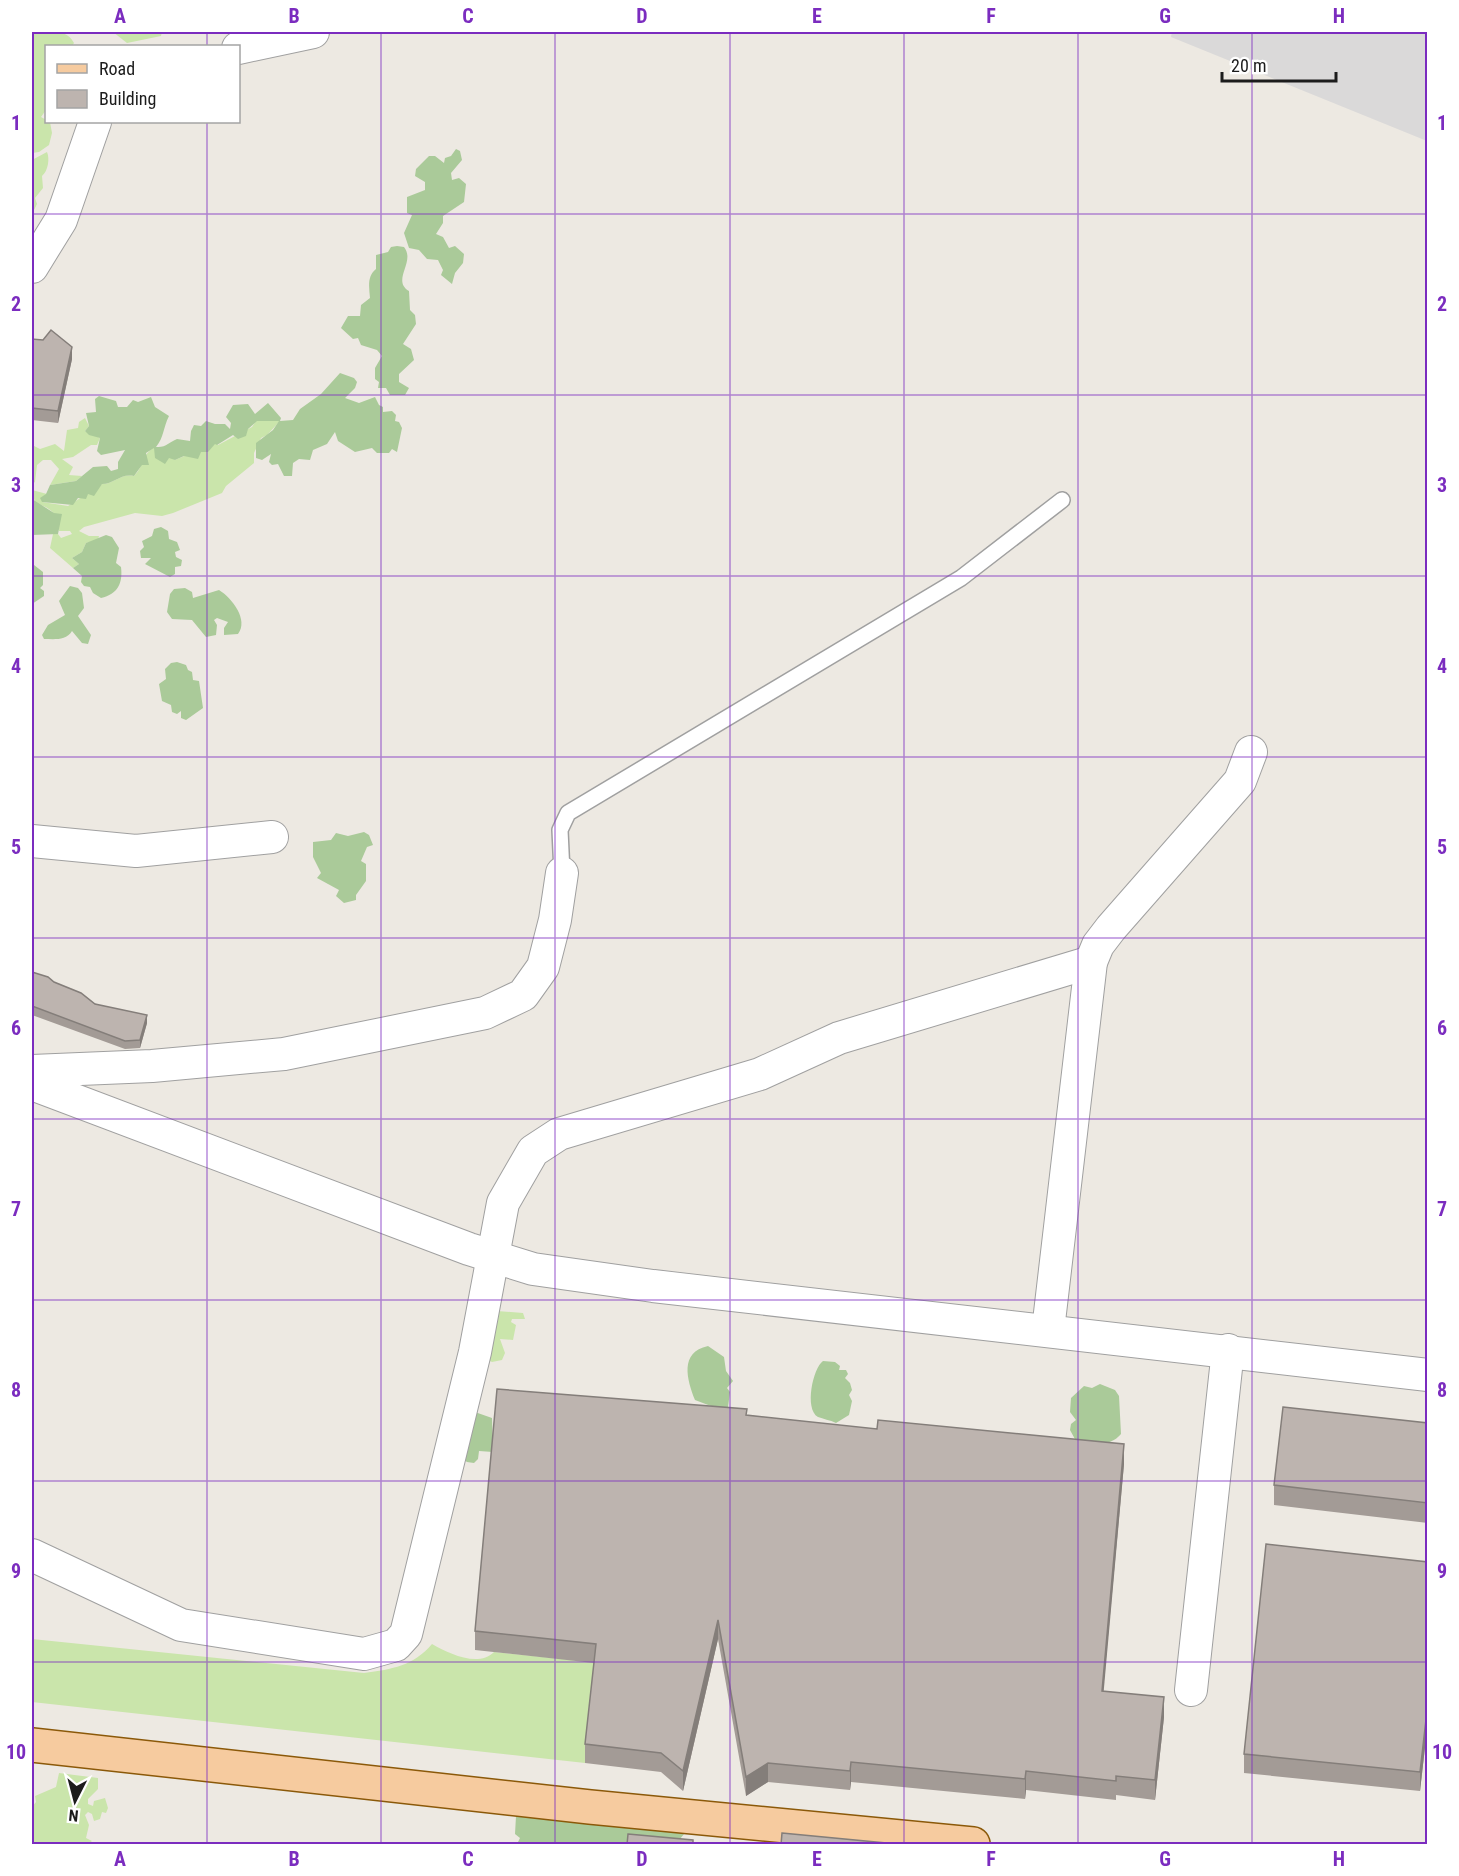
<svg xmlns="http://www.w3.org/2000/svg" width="1459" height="1876" viewBox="0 0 1459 1876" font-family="'Roboto Condensed',sans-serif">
  <rect width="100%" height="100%" fill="#ede9e2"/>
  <path fill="#dad9d9" d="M 1172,32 L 1427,32 L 1427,141 L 1171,37 Z"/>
  <g fill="#cae5ab">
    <path d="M 32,32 C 46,32 66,27 74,43 L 72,46 L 46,46 L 46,110 L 41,117 L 50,122 L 52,133 L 49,145 L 39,152 L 32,153 Z"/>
    <path d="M 113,32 L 162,32 L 161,36 L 127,43 Z"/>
    <path d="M 47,152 C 50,159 48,171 42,176 L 43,188 L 35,198 L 37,204 L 32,214 L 32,160 Z"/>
    <path d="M 85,418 L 89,426 L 85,431 L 100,438 L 97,445 L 91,445 L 73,457 L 62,459 L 73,467 L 69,475 L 82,476 L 76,481 L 50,485 L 59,469 L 51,460 L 43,460 L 37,465 L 35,482 L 32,484 L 32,445 L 40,449 L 55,444 L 64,451 L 67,430 L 78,428 L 79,422 Z"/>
    <path d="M 268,419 L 280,421 L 267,435 L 261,438 L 254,453 L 254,463 L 226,486 L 222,493 L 173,513 L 162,516 L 135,513 L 84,527 L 79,531 L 89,536 L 99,536 L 98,540 L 86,543 L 82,552 L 72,558 L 79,564 L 73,568 L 50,548 L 53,534 L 58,534 L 61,538 L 72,534 L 70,531 L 59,531 C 60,514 49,507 35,503 L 32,490 L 47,494 L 42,502 L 68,506 L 102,484 C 114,484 121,473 134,476 C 145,465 141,455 155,447 L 175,460 L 215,443 L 218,445 L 252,427 L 256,421 Z"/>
    <path d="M 497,1311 L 523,1313 L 525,1319 L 512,1319 L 511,1322 L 516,1325 L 513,1340 L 500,1339 L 505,1353 L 502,1360 L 492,1362 L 486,1359 Z"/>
    <path d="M 32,1639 L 364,1673 C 393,1669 413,1666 432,1644 C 448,1653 478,1668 494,1652 L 602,1663 L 585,1763 L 32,1702 Z"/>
    <path d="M 59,1773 L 98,1778 L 98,1789 L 88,1799 L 88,1804 L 93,1806 L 94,1801 L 105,1798 L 108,1808 L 106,1813 L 102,1812 L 100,1819 L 94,1821 L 92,1814 L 88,1812 L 85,1815 L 89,1825 L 86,1838 L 92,1841 L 88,1844 L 32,1844 L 32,1807 L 36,1802 L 35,1796 L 56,1787 Z"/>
  </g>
  <g fill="#aaca99">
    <path d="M 456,149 L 460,151 L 462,160 L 451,173 L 452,180 L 459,178 L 466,184 L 464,202 L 443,216 L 443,223 L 436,234 L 443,237 L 449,248 L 455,246 L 464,254 L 463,263 L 455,273 L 452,284 L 441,275 L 443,270 L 438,260 L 427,259 L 419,250 L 409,248 L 404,233 L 412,215 L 407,213 L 407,197 L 425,190 L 425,182 L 415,176 L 416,169 L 429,156 L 435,156 L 444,163 L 445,158 L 451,156 Z"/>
    <path d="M 397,246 L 404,247 C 416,262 391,280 409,291 L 410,310 L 415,315 L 416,324 L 403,344 L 411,349 L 414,360 L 399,374 L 399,382 L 409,388 L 405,395 L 390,395 L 386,388 L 378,388 L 379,382 L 375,379 L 375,368 L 382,356 L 377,350 L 361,345 L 358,338 L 353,339 L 341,328 L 348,316 L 360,316 L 361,305 L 370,298 C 369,287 367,276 376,269 L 376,255 L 388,252 L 391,247 Z"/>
    <path d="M 340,373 L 354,378 L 357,382 L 355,388 L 345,398 L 359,403 L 375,397 L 379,405 L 383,407 L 383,412 L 392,411 L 396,415 L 395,421 L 399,422 L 402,428 L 397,452 L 392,449 L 389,453 L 377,453 L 372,448 L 355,452 L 338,441 L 335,432 L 327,444 L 313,450 L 310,460 L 299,459 L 293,463 L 292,476 L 284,476 L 278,464 L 272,465 L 269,462 L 271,454 L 262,460 L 256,458 L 256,443 L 273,430 L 279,421 L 257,421 L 248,429 L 246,436 L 238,439 L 233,435 L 217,445 L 215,444 L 208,452 L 201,452 L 198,459 L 184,456 L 175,460 L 169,458 L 165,464 L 155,458 L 154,448 L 146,453 L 149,465 L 142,465 L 134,476 C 121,473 114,484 102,484 L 94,496 L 88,494 L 86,499 L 78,498 L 73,505 L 42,502 L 40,498 L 46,494 L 50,485 L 76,481 L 93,467 L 107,466 L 111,471 L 118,469 L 118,462 L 125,450 L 101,455 L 97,451 L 100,438 L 89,435 L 85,431 L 89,426 L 86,413 L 96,412 L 95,399 L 99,396 L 116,401 L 118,407 L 127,407 L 133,400 L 138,402 L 151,397 L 155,407 L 169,416 C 163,428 164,437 156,447 C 166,448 169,442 177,439 L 190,441 L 191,431 L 194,425 L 201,426 L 206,421 L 215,424 L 225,424 L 230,429 L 231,423 L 226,417 L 233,405 L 248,404 L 255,414 L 268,403 L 281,418 L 280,421 L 293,420 L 300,409 L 321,394 Z"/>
    <path d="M 32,499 L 54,513 L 62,514 L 58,534 L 32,535 Z"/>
    <path d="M 161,527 L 168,531 L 169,539 L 177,542 L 180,550 L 175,552 L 176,557 L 182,560 L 181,566 L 175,567 L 175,574 L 170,577 L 145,564 L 151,558 L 141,558 L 140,551 L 144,547 L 142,541 L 152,536 L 154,529 Z"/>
    <path d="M 106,535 L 112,537 L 119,548 L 116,563 L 121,567 C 123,583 118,594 101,598 L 93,593 L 90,587 L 84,586 L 81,582 L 82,576 L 73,568 L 79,564 L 72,558 L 82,552 L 86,543 Z"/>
    <path d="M 32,557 L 34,558 L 34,565 L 43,572 L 43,585 L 40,588 L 44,591 L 44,596 L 32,604 Z"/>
    <path d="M 70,586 L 78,588 L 82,593 L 84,608 L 78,616 L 91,635 L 88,644 L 82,643 L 72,631 C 66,641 54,639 44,639 L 42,635 L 48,625 L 65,615 L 59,601 Z"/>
    <path d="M 185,588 L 192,592 L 193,598 L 219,590 C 232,598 249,620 238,634 L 224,635 L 224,628 L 228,622 L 217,618 L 214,620 L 217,625 L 216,635 L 206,637 L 192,620 L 172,619 L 167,612 L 170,594 L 174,589 Z"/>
    <path d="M 177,662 L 186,665 L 188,670 L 192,672 L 193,680 L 199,681 L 203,708 L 186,720 L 181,718 L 181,711 L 177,714 L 172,712 L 171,705 L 162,701 L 159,684 L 166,679 L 165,669 L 171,663 Z"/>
    <path d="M 364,832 L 369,835 L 373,845 L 367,847 L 361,861 L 366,864 L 366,881 L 356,895 L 356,900 L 344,903 L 336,896 L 339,890 L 317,878 L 321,873 L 313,857 L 313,842 L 331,840 L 336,833 L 348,836 Z"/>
    <path d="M 708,1346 L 724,1357 L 726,1371 L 733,1381 L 727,1388 L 730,1392 L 728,1407 L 724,1411 L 695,1400 C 687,1380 679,1352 708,1346 Z"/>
    <path d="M 823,1361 L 835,1362 L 840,1366 L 839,1370 L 846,1370 L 848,1374 L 845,1378 L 850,1383 L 852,1390 L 849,1395 L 852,1401 L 849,1415 L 836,1423 C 830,1420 823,1419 818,1417 C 804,1409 813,1368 823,1361 Z"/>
    <path d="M 1100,1384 L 1115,1390 L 1119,1396 L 1121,1434 C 1109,1448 1094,1443 1076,1441 L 1070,1430 L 1071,1424 L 1076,1420 L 1070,1412 L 1071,1398 L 1084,1386 L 1092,1388 Z"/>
    <path d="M 472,1411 L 492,1418 L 493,1452 L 479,1451 L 478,1459 L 474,1463 L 467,1462 L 463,1459 Z"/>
    <path d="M 522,1813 L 676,1827 L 684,1834 L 676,1844 L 517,1844 L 520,1838 L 515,1834 L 516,1816 Z"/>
  </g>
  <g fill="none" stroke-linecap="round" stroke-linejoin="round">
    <defs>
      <path id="lane" d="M 562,873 L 560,830 L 568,813 L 961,578 L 1062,500"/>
      <g id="street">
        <path d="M 238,48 L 313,32"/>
        <path d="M 32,267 L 61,220 L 95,122"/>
        <path d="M 32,841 L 136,851 L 272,837"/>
        <path d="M 32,1071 L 152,1066 L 284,1054 L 485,1013 L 523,995 L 543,967 L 555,920 L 562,873"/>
        <path d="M 32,1084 L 469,1249 L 533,1269 L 653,1286 L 1428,1375"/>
        <path d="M 1048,1330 L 1091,962 L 1098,945 L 1111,928 L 1240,781 L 1251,752"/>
        <path d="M 32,1555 L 181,1625 L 364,1654 L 396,1645 L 406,1634 L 475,1352 L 503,1203 L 533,1151 L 559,1134 L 760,1074 L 839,1038 L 1091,962"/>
        <path d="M 1191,1690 L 1228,1350"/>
      </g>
      <path id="primary" d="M 32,1745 L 590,1807 L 973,1844"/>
    </defs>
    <use href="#lane" stroke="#a0a0a0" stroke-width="18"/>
    <use href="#street" stroke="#a0a0a0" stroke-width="34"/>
    <use href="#primary" stroke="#8b5909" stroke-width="36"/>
    <use href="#lane" stroke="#fff" stroke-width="15"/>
    <use href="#street" stroke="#fff" stroke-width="32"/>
    <use href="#primary" stroke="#f6cb9f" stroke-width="33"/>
  </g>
  <g fill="#a39b96">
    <path d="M 32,339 L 72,359 L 58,423 L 32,420 Z"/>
    <path d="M 32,972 L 54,982 L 95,1004 L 147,1023 L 140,1048 L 125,1049 L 32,1015 Z"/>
    <path d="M 747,1415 L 1124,1464 L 1103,1691 L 1164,1717 L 1155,1800 L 1116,1795 L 1116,1800 L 1026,1790 L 1025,1799 L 851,1782 L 850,1790 L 768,1782 L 746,1796 L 718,1639 L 683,1791 L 661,1772 L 585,1763 L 585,1744 L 594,1663 L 475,1650 L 475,1631 Z"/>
    <path d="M 1428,1423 L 1428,1523 L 1274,1505 L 1274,1485 Z"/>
    <path d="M 1428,1562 L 1428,1721 L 1420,1791 L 1244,1773 L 1244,1754 Z"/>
  </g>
  <g fill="#847e7a">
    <path d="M 72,347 L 72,359 L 58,423 L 58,411 Z"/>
    <path d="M 147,1015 L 147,1023 L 140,1048 L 140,1040 Z"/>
    <path d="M 1124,1444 L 1124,1464 L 1102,1710 L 1102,1691 Z"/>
    <path d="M 718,1620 L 718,1639 L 683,1791 L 683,1771 Z"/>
    <path d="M 1164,1697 L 1164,1717 L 1155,1800 L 1155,1780 Z"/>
    <path d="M 1428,1702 L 1428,1721 L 1420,1791 L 1420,1772 Z"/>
    <path d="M 851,1762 L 851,1782 L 850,1790 L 850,1771 Z"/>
    <path d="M 768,1763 L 768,1782 L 746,1796 L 746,1777 Z"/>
    <path d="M 1026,1771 L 1026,1790 L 1025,1799 L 1025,1779 Z"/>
  </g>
  <g fill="#bdb4af" stroke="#847e7a" stroke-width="1.5">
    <path d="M 51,330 L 72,347 L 58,411 L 32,408 L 33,377 L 32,377 L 32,339 L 43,340 Z"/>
    <path d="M 32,972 L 48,977 L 54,982 L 81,993 L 95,1004 L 147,1015 L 140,1040 L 125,1041 L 32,1006 Z"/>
    <path d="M 497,1389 L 747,1409 L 746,1415 L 877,1429 L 878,1420 L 1124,1444 L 1102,1691 L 1164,1697 L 1155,1780 L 1116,1776 L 1116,1781 L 1026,1771 L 1025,1779 L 851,1762 L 850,1771 L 768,1763 L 746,1777 L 718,1620 L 683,1771 L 661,1753 L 585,1744 L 596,1644 L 475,1631 Z"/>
    <path d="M 1283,1407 L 1428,1423 L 1428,1503 L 1274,1485 Z"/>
    <path d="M 1266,1544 L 1428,1562 L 1428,1702 L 1420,1772 L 1244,1754 Z"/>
    <path d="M 782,1833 L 886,1843 L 886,1845 L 781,1845 Z"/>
    <path d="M 628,1834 L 693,1840 L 693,1845 L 627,1845 Z"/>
  </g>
  <path fill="none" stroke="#7b2cbf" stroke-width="1.5" stroke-opacity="0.55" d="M 207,32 L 207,46M 381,32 L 381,1844M 555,32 L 555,1844M 730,32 L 730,1844M 904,32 L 904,1844M 1078,32 L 1078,1844M 1252,32 L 1252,1844M 207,122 L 207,1844M 32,214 L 1428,214M 32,395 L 1428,395M 32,576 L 1428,576M 32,757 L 1428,757M 32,938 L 1428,938M 32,1119 L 1428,1119M 32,1300 L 1428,1300M 32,1481 L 1428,1481M 32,1662 L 1428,1662"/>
  <rect width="1459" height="1876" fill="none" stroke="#ffffff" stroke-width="66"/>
  <rect x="45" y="45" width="195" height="78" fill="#ffffff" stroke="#a4a4a4" stroke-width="1.5"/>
  <rect x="57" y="64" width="30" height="9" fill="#f6cb9f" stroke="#a4a4a4" stroke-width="1.5"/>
  <text x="99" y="75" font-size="18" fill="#1c1c1c">Road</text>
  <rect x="57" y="90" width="30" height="18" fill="#bdb4af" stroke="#a4a4a4" stroke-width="1.5"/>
  <text x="99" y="105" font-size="18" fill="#1c1c1c">Building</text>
  <g transform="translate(75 1801) rotate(186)" stroke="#ffffff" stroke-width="4.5" paint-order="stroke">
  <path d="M0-4.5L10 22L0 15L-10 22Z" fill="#1c1c1c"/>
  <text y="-9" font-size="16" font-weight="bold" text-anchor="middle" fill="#1c1c1c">N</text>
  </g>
  <path d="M1222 72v9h114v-9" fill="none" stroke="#1c1c1c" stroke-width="3"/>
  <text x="1231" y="72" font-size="18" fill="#1c1c1c" stroke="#ffffff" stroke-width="4.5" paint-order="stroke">20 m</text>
  <rect x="33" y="33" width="1393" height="1810" fill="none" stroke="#7b2cbf" stroke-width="2"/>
  <g font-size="20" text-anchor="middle" font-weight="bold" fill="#7b2cbf">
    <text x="120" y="23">A</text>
    <text x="294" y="23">B</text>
    <text x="468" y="23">C</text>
    <text x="642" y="23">D</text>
    <text x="817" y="23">E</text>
    <text x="991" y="23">F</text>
    <text x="1165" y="23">G</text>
    <text x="1339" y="23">H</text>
    <text x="16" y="130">1</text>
    <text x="1442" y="130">1</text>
    <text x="16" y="311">2</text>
    <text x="1442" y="311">2</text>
    <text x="16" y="492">3</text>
    <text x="1442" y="492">3</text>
    <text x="16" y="673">4</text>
    <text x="1442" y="673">4</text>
    <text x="16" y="854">5</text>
    <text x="1442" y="854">5</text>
    <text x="16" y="1035">6</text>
    <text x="1442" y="1035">6</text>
    <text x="16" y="1216">7</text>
    <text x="1442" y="1216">7</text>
    <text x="16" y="1397">8</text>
    <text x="1442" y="1397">8</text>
    <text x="16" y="1578">9</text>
    <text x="1442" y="1578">9</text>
    <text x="16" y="1759">10</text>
    <text x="1442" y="1759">10</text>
    <text x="120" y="1866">A</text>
    <text x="294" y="1866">B</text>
    <text x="468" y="1866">C</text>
    <text x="642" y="1866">D</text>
    <text x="817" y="1866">E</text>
    <text x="991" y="1866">F</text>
    <text x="1165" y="1866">G</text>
    <text x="1339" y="1866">H</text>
  </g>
</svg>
